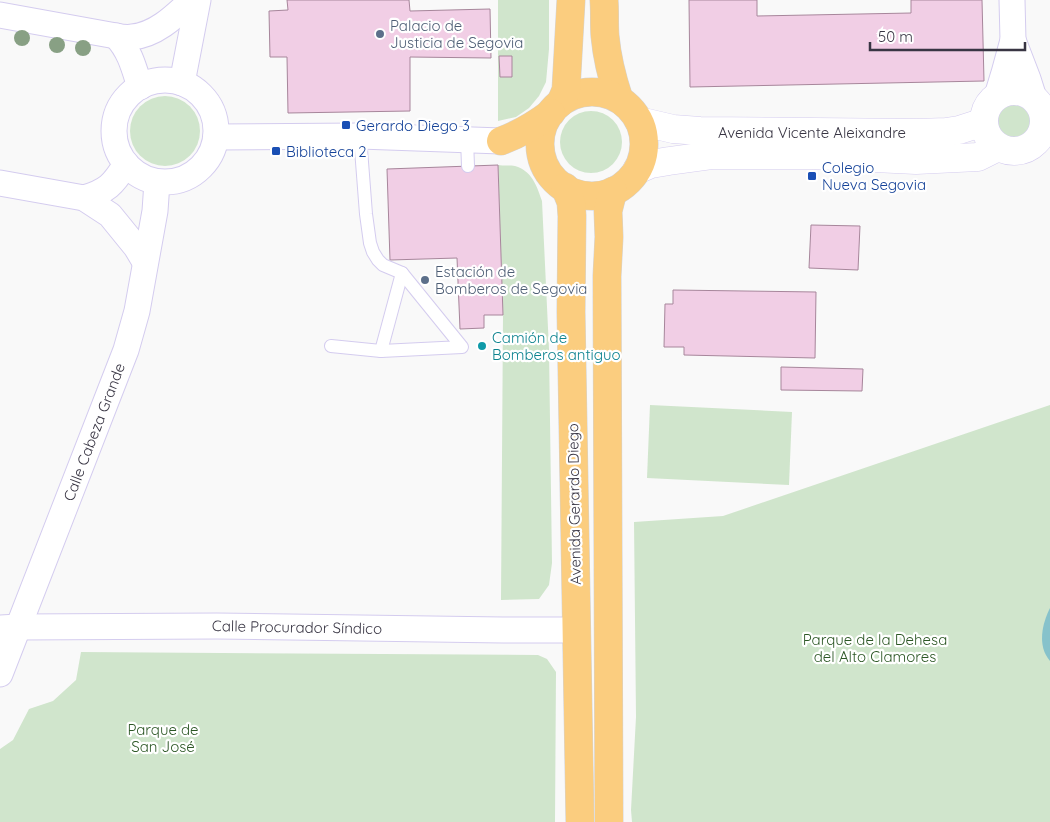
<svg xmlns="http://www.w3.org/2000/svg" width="1050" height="822" viewBox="0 0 1050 822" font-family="Quicksand,sans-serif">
  <rect width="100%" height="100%" fill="#f9f9f9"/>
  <g fill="#d0e5cc">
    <path d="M 498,0 L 549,0 L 549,49 L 546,82 L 539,96 L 529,108 L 516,117 L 498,121 Z"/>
    <circle cx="165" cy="131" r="35"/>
    <circle cx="1013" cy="121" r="18"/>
    <circle cx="591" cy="142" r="31"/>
    <path d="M 498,165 C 504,166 510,165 515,166 C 532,171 537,186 542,201 L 549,349 L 552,563 L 549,585 L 539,599 L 501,600 L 503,315 Z"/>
    <path d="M 650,405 L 792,412 L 789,485 L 647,478 Z"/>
    <path d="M 1050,405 L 1050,822 L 632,822 L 631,810 L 636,717 L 634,522 L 723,516 Z"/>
    <path d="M 81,652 L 538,655 L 547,659 L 556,672 L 555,822 L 0,822 L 0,749 L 13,740 L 29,709 L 53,701 L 76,680 Z"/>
  </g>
  <path fill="#86c2cb" d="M 1050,608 L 1050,661 C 1037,646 1042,624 1050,608 Z"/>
  <g fill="#f1cee5" stroke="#a7869b">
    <path d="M 287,0 L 409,0 L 410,11 L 490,9 L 491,58 L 410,57 L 410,111 L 288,113 L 287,57 L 270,57 L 269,11 L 288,10 Z"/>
    <path d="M 689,0 L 757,0 L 757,16 L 911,13 L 911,0 L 982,0 L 984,81 L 690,87 Z"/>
    <path d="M 499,56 L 512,56 L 512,77 L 500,77 Z"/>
    <path d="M 498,165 L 503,315 L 484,315 L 484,328 L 460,329 L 457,258 L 390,260 L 387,169 Z"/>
    <path d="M 811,225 L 860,226 L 858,270 L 809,268 Z"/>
    <path d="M 673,290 L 816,292 L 815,358 L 684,355 L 684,347 L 664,347 L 665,304 L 673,304 Z"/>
    <path d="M 781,367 L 863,369 L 862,391 L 781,390 Z"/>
  </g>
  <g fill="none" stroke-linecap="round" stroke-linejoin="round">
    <defs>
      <g id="service">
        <path d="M 467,139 L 468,166"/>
        <path d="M 331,346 L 381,351 L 462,347 L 402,273 L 383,265 L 378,260 L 373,252 L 370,243 L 366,214 L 360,136"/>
        <path d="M 381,351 L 402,273"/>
      </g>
      <g id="minor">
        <path d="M 0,15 L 116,36 C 121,37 127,38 132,37 C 156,35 175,16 192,0"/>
        <path d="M 116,36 C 130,51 134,68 140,87"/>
        <path d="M 1013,40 L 1028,79 L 1034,98"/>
        <circle cx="165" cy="131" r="51"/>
        <path d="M 182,83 L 198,0"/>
        <path d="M 997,96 L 1004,73 L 1013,40 L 1012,0"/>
        <path d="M 216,137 L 360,136 L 501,141"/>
        <path d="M 0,183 L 84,198 L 110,215 L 136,247 L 145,262"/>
        <path d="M 84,198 C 107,191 113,185 126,164"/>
        <path d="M 0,628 L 18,627 L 217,626 L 503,630 L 576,630"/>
        <path d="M 0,674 L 126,350 L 137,311 L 155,211 L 157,182"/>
      </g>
      <g id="tertiary">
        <circle cx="1014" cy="121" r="30"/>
        <path d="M 639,121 L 673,129 L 700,131 L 917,133 L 946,132 L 959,130 L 984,122"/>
        <path d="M 637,170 L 651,164 L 669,161 L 713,155 L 812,155 L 916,160 L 978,157 L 998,147"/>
      </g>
      <g id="primary">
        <path d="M 604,0 C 605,12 604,24 605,36 C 607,58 612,78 619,99"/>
        <circle cx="592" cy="144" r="52"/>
        <path d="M 561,102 L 566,90 L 571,0"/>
        <path d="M 501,141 C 520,134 535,125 551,113"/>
        <path d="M 565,187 L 571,202 L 572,216 L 571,312 L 580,822"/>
        <path d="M 609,822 L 607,276 L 609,237 L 608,211 L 613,191"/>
      </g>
    </defs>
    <use href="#service" stroke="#d4ccef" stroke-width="14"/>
    <use href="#minor" stroke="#d4ccef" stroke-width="27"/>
    <use href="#tertiary" stroke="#d4ccef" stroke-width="29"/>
    <use href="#primary" stroke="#d3d3d6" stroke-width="29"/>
    <use href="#service" stroke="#fff" stroke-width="12"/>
    <use href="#minor" stroke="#fff" stroke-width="25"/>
    <use href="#tertiary" stroke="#fff" stroke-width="28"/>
    <use href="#primary" stroke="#fbcd7f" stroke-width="28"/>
  </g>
  <g fill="#88a084">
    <circle cx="22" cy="38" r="8"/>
    <circle cx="57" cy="45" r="8"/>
    <circle cx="83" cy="48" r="8"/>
  </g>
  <g fill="#5c6f8a" stroke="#fff" stroke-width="2">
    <circle cx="380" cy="34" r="5"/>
    <circle cx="425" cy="280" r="5"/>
  </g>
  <g fill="#1a4fb4" stroke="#fff" stroke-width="2">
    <rect x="341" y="120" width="10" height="10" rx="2.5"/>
    <rect x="271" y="146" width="10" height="10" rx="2.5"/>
    <rect x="807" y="171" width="10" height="10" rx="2.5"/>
  </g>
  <circle fill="#0f9aa8" stroke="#fff" stroke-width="2" cx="482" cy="346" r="5"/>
  <g text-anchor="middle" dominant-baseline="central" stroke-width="4.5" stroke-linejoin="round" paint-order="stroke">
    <g font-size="15" fill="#4e5e75" stroke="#fff" text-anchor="start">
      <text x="390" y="25">Palacio de<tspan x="390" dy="17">Justicia de Segovia</tspan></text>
      <text x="435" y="271">Estación de<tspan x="435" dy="17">Bomberos de Segovia</tspan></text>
    </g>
    <g font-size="15" fill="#164399" stroke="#fff" text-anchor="start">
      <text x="356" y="125">Gerardo Diego 3</text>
      <text x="286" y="151">Biblioteca 2</text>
      <text x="822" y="167">Colegio<tspan x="822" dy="17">Nueva Segovia</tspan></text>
    </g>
    <g font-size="15" fill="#383543" stroke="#fff">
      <text x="812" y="132">Avenida Vicente Aleixandre</text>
      <text transform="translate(94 432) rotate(-69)">Calle Cabeza Grande</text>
      <text transform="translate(574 504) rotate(-91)">Avenida Gerardo Diego</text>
      <text transform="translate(297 627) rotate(1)">Calle Procurador Síndico</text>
    </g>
    <g font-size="15" fill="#0d838f" stroke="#fff" text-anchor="start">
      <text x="492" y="337">Camión de<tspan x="492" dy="17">Bomberos antiguo</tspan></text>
    </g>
    <g font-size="15" fill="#2c5725" stroke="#fff">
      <text x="875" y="639">Parque de la Dehesa<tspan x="875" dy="17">del Alto Clamores</tspan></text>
      <text x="163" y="729">Parque de<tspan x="163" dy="17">San José</tspan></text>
    </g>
  </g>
  <path d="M870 42v8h155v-8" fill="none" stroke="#383543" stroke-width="2.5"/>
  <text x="878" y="42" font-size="15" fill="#383543" stroke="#ffffff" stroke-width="4" paint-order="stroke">50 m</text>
</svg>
